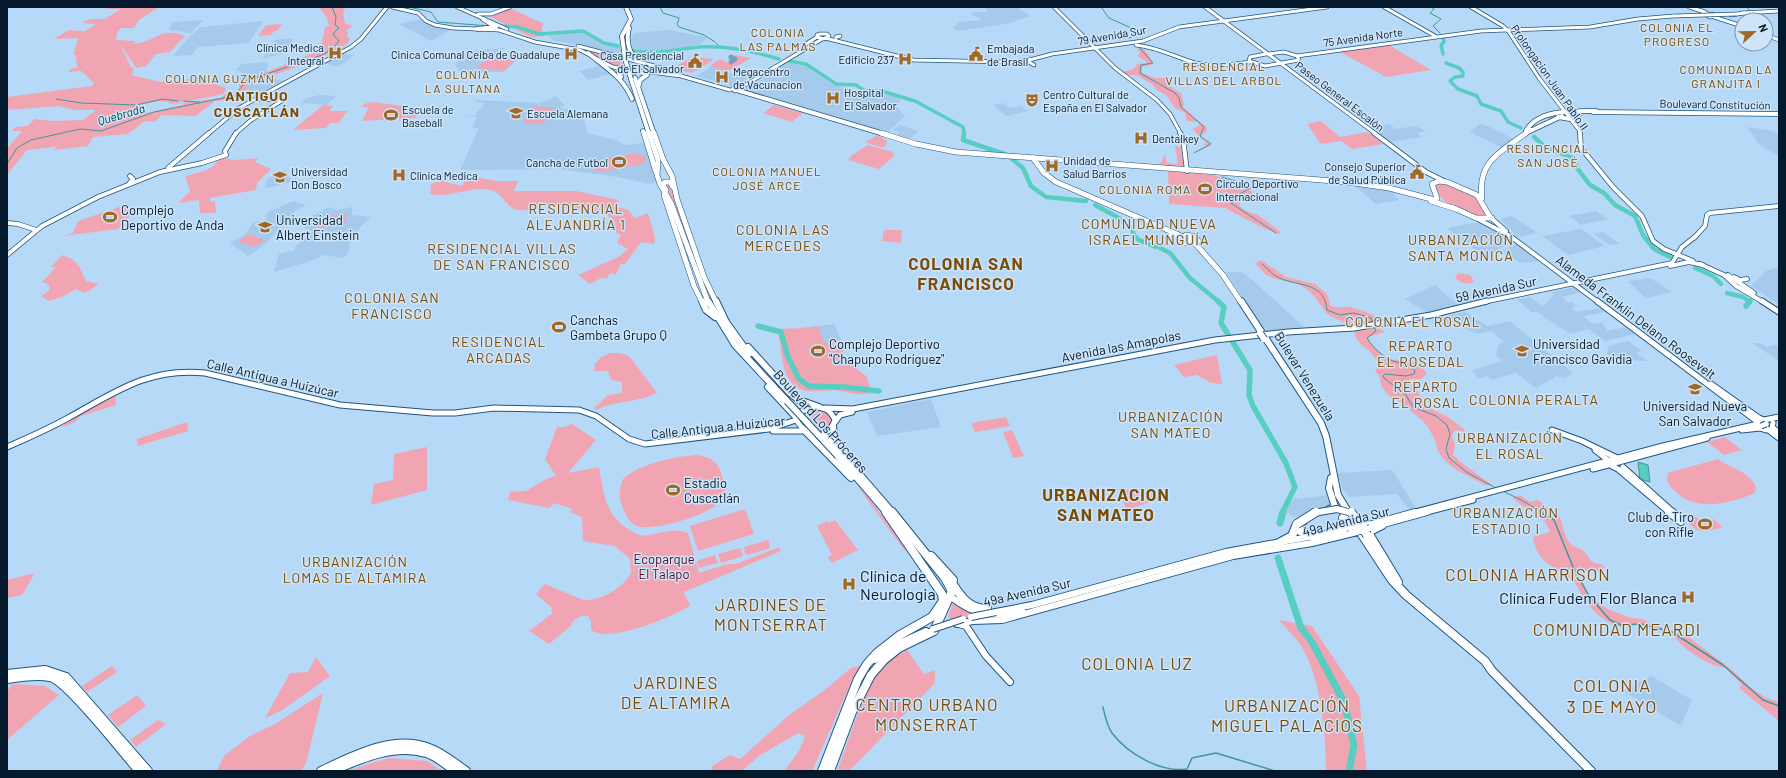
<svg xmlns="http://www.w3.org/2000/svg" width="1786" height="778" viewBox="0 0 1786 778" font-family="Barlow,sans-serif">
  <rect width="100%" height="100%" fill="#b7d9f8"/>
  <g fill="#a5caeb">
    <path d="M 984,7 L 1017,7 L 1030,16 L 1006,24 L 963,30 L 957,31 L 953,27 L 959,22 L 980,20 L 980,17 L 973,16 L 970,12 L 988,12 Z"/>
    <path d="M 422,19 L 427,23 L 452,29 L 431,41 L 399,24 Z"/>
    <path d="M 203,20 L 191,33 L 169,30 L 172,22 Z"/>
    <path d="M 263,21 L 249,43 L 198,47 L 192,55 L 173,56 L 190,36 L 201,27 Z"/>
    <path d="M 668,30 L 707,37 L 701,44 L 678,49 L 634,52 L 631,41 L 634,33 Z"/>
    <path d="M 569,31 L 579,31 L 603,44 L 621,47 L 622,52 L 619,54 L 580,45 L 554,41 L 546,34 Z"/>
    <path d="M 293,38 L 288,50 L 284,53 L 262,59 L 275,40 Z"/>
    <path d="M 505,48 L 496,57 L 519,58 L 504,72 L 460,72 L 455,64 L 468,51 Z"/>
    <path d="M 343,54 L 355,55 L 337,67 L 325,63 Z"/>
    <path d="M 786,61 L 807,67 L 833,85 L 847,88 L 861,95 L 876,92 L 902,99 L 897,104 L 897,107 L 905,116 L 886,133 L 744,91 L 743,89 L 751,83 L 758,82 L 766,77 L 768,75 L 768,72 Z"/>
    <path d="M 268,62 L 267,71 L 238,80 L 235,74 L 241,73 L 241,71 L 236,71 L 241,64 Z"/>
    <path d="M 603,65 L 614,73 L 588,80 L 579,71 Z"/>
    <path d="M 711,67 L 728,72 L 749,78 L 733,86 L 696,76 Z"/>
    <path d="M 266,77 L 285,81 L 259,96 L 243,93 L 250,83 Z"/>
    <path d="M 319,95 L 337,96 L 326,105 L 301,103 L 307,98 Z"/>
    <path d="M 556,96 L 565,105 L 560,108 L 583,113 L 587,133 L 616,140 L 625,145 L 644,143 L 656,182 L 651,184 L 617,177 L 559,169 L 460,170 L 479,128 L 472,128 L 477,117 L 460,117 L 474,116 L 485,103 L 474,102 L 476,100 L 540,103 Z"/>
    <path d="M 1004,103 L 1009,108 L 1021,106 L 1028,111 L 1006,116 L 993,105 Z"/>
    <path d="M 1389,124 L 1396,129 L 1415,126 L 1426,131 L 1417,133 L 1422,137 L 1390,142 L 1370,127 Z"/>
    <path d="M 1480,124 L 1490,127 L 1513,139 L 1502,147 L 1498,146 L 1470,132 Z"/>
    <path d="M 899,125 L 918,131 L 910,139 L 896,135 L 900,132 L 893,130 Z"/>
    <path d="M 1747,127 L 1774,131 L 1779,136 L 1779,155 L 1775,154 L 1760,145 Z"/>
    <path d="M 285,170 L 292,182 L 266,188 L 266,181 L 277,171 L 280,172 Z"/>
    <path d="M 1353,185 L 1394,191 L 1394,195 L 1399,200 L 1376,204 Z"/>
    <path d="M 293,201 L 306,205 L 294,212 L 270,239 L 255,252 L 248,256 L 230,243 L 245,234 L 253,223 L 266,220 L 266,216 L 268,212 Z"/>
    <path d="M 329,207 L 337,210 L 352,207 L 352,215 L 371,217 L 351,237 L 348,253 L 343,258 L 323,255 L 311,261 L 274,272 L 279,254 L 295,250 L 294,248 L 298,244 L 313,231 L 304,228 L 312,216 Z"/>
    <path d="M 1596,211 L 1608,219 L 1581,225 L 1569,216 Z"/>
    <path d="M 1512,216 L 1526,225 L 1537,233 L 1521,237 L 1516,235 L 1500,219 Z"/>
    <path d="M 1480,222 L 1511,240 L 1487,259 L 1447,228 Z"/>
    <path d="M 1581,229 L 1605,246 L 1568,255 L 1542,236 Z"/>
    <path d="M 1603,232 L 1620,244 L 1610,245 L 1594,234 Z"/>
    <path d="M 1515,244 L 1517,244 L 1539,261 L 1520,263 L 1503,251 Z"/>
    <path d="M 1775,268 L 1779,268 L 1779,304 L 1751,286 L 1766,271 Z"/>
    <path d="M 1226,272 L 1241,272 L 1249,277 L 1304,327 L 1267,332 L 1264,330 Z"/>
    <path d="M 1650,278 L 1672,292 L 1646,298 L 1628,281 Z"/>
    <path d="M 1435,285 L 1458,305 L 1427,313 L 1405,299 Z"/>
    <path d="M 1575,287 L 1581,292 L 1562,297 L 1569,303 L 1572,302 L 1576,306 L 1571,308 L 1576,312 L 1601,308 L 1606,312 L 1583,316 L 1592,324 L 1602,323 L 1608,331 L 1626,327 L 1635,334 L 1605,341 L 1588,329 L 1570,334 L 1537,312 L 1531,312 L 1517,300 L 1530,297 L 1543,307 L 1554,295 L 1551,292 Z"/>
    <path d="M 1465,312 L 1487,326 L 1510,321 L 1573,373 L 1565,378 L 1555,376 L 1556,377 L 1536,388 L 1516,373 L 1492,380 L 1487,376 L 1478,379 L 1472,370 L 1502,361 L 1496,355 L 1499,344 L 1504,342 L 1491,331 L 1477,334 L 1455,324 L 1436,328 L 1432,323 L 1434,319 Z"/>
    <path d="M 834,324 L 841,340 L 824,343 L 818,326 Z"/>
    <path d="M 1628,341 L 1642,351 L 1636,353 L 1647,361 L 1623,360 L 1607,354 L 1609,346 Z"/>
    <path d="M 1752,343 L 1760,343 L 1768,348 L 1769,346 L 1776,345 L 1779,347 L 1779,361 Z"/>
    <path d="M 931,399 L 941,427 L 877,436 L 867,412 Z"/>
    <path d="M 1392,470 L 1416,508 L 1410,510 L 1397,494 L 1349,497 L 1343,489 L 1338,473 Z"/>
    <path d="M 1326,495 L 1334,506 L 1311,511 L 1297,518 L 1283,511 L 1296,497 L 1298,499 Z"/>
    <path d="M 1651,676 L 1692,700 L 1681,726 L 1623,691 Z"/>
  </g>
  <g fill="#f1a5b3">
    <path d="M 110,7 L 159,7 L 139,20 L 134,28 L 122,28 L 118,31 L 116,38 L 117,40 L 135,41 L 134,44 C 156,42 160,26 185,36 L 170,52 L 156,54 L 146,66 L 136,68 L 120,44 L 131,67 L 134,69 L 132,75 L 160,82 L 199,78 L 226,88 L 225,92 L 220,95 L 170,104 L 169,102 L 158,101 L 140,105 L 142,114 L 183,105 L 182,103 L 174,105 L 173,104 L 221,98 L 230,90 L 232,100 L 215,101 L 196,116 L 162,115 L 154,122 L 145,121 L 128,134 L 93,137 L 88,146 L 54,150 L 60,140 L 55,147 L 27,150 L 7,175 L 7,149 L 22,131 L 11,131 L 16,127 L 27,126 L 35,119 L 54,121 L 83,120 L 96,110 L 74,110 L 59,106 L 7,110 L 7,97 L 92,86 L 94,83 L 81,71 L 68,72 L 70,69 L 79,67 L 77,66 L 76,55 L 73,55 L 78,38 L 54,39 L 69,30 L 85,31 L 96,24 L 82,23 L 90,19 L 105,19 L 121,9 L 107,9 Z"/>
    <path d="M 319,7 L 346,7 L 343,12 L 345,24 L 353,25 L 346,31 L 348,32 L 347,37 L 350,37 L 348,43 L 336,51 L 297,67 L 250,83 L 243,93 L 241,93 L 238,80 L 269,71 L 316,52 L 321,46 L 325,27 L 329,26 L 327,18 Z"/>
    <path d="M 510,8 L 544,24 L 542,26 L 543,36 L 531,37 L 489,16 Z"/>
    <path d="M 282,24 L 278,30 L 273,32 L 271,35 L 258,36 L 266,25 Z"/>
    <path d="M 1387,44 L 1431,70 L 1386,77 L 1338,51 Z"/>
    <path d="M 577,47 L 621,59 L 623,68 L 613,66 Z"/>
    <path d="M 1140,48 L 1145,50 L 1153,62 L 1151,65 L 1142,67 L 1142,73 L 1155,78 L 1165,78 L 1169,86 L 1181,93 L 1184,105 L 1183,107 L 1207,128 L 1206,132 L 1200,136 L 1210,143 L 1209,146 L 1197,150 L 1204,147 L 1206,142 L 1200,138 L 1193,129 L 1200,125 L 1198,122 L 1187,121 L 1185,113 L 1175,108 L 1166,95 L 1157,90 L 1152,84 L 1136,75 L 1126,75 L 1122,72 L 1134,69 L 1137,64 L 1148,63 L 1138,56 L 1140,53 L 1137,49 Z"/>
    <path d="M 735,55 L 751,58 L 727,72 L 710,66 L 720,59 L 731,64 L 737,59 L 735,58 L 736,56 L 734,56 Z"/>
    <path d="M 692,57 L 713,59 L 713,60 L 692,73 L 680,70 L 678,65 Z"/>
    <path d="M 488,58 L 515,60 L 504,71 L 477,68 Z"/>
    <path d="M 372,102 L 411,107 L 409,111 L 419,111 L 415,118 L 362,121 L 369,107 L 362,107 L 364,104 Z"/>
    <path d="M 323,105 L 333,106 L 329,111 L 347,111 L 339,123 L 330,123 L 326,128 L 293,130 Z"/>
    <path d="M 536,105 L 538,105 L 537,107 L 550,107 L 554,110 L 543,123 L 535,124 L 525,123 L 524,121 Z"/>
    <path d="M 774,105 L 803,113 L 792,122 L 763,113 Z"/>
    <path d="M 1321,121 L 1340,137 L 1368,132 L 1383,144 L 1352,149 L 1341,141 L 1321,144 L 1307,124 Z"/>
    <path d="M 878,135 L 887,141 L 886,145 L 883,148 L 865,142 Z"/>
    <path d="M 868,145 L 893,152 L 894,156 L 879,169 L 848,160 L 852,155 Z"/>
    <path d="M 1175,145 L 1181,148 L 1184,166 L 1162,166 L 1160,164 L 1165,154 L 1167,163 L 1178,164 Z"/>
    <path d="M 637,153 L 645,157 L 646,160 L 642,164 L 601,172 L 595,171 L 592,167 L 593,163 L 597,160 Z"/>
    <path d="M 224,158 L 234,160 L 258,158 L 255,162 L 271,169 L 257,183 L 256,190 L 210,198 L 210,202 L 215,201 L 216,213 L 200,213 L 199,200 L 178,203 L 190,191 L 185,176 C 196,173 214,171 218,159 Z"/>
    <path d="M 1168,171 L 1214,175 L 1228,181 L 1246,183 L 1251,188 L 1250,190 L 1253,193 L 1240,201 L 1240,206 L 1244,210 L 1258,215 L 1281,232 L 1279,234 L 1265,229 L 1225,208 L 1169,204 Z"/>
    <path d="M 476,177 L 497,181 L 518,181 L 514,191 L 576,191 L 619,200 L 613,207 L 627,209 L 635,218 L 648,213 L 655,237 L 654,244 L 641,242 L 625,264 L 621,264 L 616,274 L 610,273 L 607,278 L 601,278 L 590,284 L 578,275 L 618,257 L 628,249 L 617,243 L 621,235 L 616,233 L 615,222 C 601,207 592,212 573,209 C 564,208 556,204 547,205 C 537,206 527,212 517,210 C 503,206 505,191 485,189 C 466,188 449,198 430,194 L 431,184 L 445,180 L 445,182 L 462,186 L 465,180 Z"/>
    <path d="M 667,183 L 672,187 L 675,202 L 697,264 L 744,351 L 740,348 L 713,307 L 694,265 L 671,196 L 665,185 Z"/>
    <path d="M 1435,183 L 1446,183 L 1476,196 L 1488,215 L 1483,218 C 1462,210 1445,208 1434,187 Z"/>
    <path d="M 128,204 L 133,212 L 118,229 L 62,236 L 73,233 L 78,221 Z"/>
    <path d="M 347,214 L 344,225 L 314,228 L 318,218 Z"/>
    <path d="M 884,230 L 902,230 L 901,243 L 882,241 Z"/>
    <path d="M 249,234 L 265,240 L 254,247 L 238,242 Z"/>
    <path d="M 62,255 C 80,261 79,267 86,281 L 99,284 L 85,293 L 76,289 L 62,297 L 49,301 L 41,296 L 48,292 L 50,288 L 48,284 L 42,282 L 56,267 L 51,267 Z"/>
    <path d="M 1261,260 L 1286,277 L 1315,284 L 1327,294 L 1330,305 C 1337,309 1342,306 1349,307 C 1358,309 1369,312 1376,317 L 1377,322 L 1351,326 L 1327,314 L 1315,297 L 1308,290 L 1298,284 L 1272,278 L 1265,274 L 1255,263 Z"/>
    <path d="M 1458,273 L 1470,275 L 1474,281 C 1468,286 1459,283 1455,277 Z"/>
    <path d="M 761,324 C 780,332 799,328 818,326 L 824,343 L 841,340 L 845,359 L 867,377 L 871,393 C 856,396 848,392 834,390 C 825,390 812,393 803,390 C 780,383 783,352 778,334 L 759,328 Z"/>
    <path d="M 1379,328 L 1385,332 L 1368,337 C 1372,346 1383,360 1395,360 C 1399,361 1403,358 1408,359 L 1423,368 L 1427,374 L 1421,379 L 1410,379 L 1407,383 L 1417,391 L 1429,408 L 1448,417 L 1464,429 L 1465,432 L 1456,430 L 1453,433 L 1452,437 L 1455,445 L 1453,455 L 1462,463 L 1492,485 L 1485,485 L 1458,471 L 1445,461 L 1437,450 L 1436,442 L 1428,427 L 1422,420 L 1395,398 L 1391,398 L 1381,386 L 1380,376 L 1375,372 L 1379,364 L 1370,351 L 1362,346 L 1355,336 L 1355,331 Z"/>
    <path d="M 610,353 L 620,353 L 629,356 L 657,393 C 636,403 616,400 596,410 L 594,408 L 608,395 L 622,393 L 622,382 L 611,380 L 608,371 L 594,371 L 595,364 L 601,357 Z"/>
    <path d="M 1217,355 L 1222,384 L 1211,383 L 1197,375 L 1184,377 L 1174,365 Z"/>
    <path d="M 115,394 L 116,405 L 81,416 L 75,422 L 63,427 L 64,424 Z"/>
    <path d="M 814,409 L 826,411 L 833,419 C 832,425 830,428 825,430 L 807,411 Z"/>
    <path d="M 1006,417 L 1010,426 L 975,432 L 971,423 Z"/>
    <path d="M 187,422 L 188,431 L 138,446 L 137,439 Z"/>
    <path d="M 572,424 L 596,440 L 568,473 L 599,467 C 604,493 604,513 628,529 C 635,533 640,537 648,535 C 662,533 675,527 688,533 L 699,573 L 727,564 L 736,564 L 779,547 L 781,551 L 684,592 L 690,606 C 672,617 609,644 591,630 L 591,621 L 588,616 L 581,616 L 573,621 L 571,626 L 549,644 L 529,631 L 553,613 L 551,610 L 552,608 L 536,594 L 545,584 L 583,600 C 601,601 623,588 631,573 L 630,559 L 615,546 L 583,541 L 582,517 L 570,512 L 573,509 L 554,503 L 549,508 L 508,500 L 510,492 L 526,491 L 548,478 L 556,476 L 545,459 L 557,427 L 564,427 Z"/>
    <path d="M 1012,430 L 1024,456 L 1013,458 L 1003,432 Z"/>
    <path d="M 1725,437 L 1742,450 L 1724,455 L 1707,442 Z"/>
    <path d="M 427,447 L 427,490 L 371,505 L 374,484 L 393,480 L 394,454 Z"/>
    <path d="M 696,455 C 711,457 718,461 722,476 C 724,481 726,489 725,494 C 720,514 657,530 639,527 C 630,525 625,514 622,506 C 619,496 619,489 623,479 C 641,463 673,457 696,455 Z"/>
    <path d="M 1718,459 C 1731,469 1747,470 1756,486 L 1755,493 C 1725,505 1688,515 1667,481 L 1668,473 Z"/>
    <path d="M 857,486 L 871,501 L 905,546 L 905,551 Z"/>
    <path d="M 1119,489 L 1154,492 L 1159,499 L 1126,510 Z"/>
    <path d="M 1520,495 L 1530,502 L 1538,500 L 1560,518 L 1566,537 L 1572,546 C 1584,548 1585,553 1592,562 L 1603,565 L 1605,568 L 1601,571 L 1580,573 L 1580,582 L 1594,600 L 1610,610 L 1631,618 L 1643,619 L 1651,624 L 1686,635 L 1732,670 L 1749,686 L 1764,697 L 1779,702 L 1779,721 L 1739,688 L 1742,685 L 1726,668 C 1714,667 1698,658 1688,650 C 1681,645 1676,637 1667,632 C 1662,630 1637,623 1632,625 C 1626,626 1624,628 1618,626 C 1602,621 1590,609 1582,595 C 1579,591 1578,586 1574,582 C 1559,568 1536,564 1533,537 L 1550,532 L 1545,522 L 1512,498 Z"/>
    <path d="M 745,509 L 754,534 L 698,551 L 690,526 Z"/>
    <path d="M 1692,514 L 1702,522 L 1713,519 L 1723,527 C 1697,534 1699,533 1680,515 Z"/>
    <path d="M 835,520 L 858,550 L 832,563 L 828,558 L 832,555 L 817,526 L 827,521 L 829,523 Z"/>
    <path d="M 767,540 L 769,541 L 770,548 L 748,555 L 745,554 L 744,547 Z"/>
    <path d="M 740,548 L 743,556 L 721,563 L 718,554 Z"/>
    <path d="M 715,555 L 718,563 L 699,568 L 697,562 L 699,560 Z"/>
    <path d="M 35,573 L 22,595 L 7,598 L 7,580 Z"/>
    <path d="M 954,588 L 975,618 L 957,623 L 948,617 L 956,595 Z"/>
    <path d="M 1279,620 L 1312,626 L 1359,696 L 1367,771 L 1326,771 C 1326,737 1321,681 1304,651 C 1299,640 1287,630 1279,620 Z"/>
    <path d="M 907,650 L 924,674 L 935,670 L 935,683 L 849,771 L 838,769 L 859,710 L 874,676 L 893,658 Z"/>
    <path d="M 316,657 L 330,676 L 281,711 L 265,718 L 290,673 L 308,672 Z"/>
    <path d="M 863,665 L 852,681 L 812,771 L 784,771 C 794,757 799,754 805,736 L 798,733 L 759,756 L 742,771 L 711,771 L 712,766 L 730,755 L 740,759 L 789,715 L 822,692 L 851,668 Z"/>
    <path d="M 112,666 L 117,672 L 87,692 L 82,686 Z"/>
    <path d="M 13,684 L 45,686 L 59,695 L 7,740 L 7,691 Z"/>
    <path d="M 323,693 L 306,764 L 301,771 L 217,771 L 224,756 L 250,736 L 275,724 Z"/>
    <path d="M 137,695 L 146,706 L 118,727 L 108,715 Z"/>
    <path d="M 158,720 L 166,724 L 136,747 L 130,740 Z"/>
    <path d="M 389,758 L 427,761 L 442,771 L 346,771 Z"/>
  </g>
  <path fill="#58cec3" stroke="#3f9896" d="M 1638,462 L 1648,465 L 1650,482 L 1640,479 Z"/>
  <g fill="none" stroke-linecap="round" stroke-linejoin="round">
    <g stroke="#3f9896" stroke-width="1">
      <path d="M 409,7 L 431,12 L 438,22 L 490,26"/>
      <path d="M 660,7 L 663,13 L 679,18"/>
      <path d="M 1101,7 L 1109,18 L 1129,27 L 1136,35 L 1129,38"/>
      <path d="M 1431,7 L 1434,9 L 1430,13 L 1441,19 L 1433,26 L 1440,33"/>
      <path d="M 1746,7 L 1752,12"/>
      <path d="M 679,19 L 677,24 L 679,27 L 704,35 L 715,42"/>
      <path d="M 716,43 L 720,47"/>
      <path d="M 1139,47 L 1153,63 L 1141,65 L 1140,73 L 1175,93 L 1179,98 L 1181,107 L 1204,127 L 1200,136 L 1211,144 L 1194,153"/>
      <path d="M 235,95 L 246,81 L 322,55 L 332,49 L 339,41 L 333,34 L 339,28 L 335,25 L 336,17 L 332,7"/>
      <path d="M 56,99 L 81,103 L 136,105 L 163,99 L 178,101"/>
      <path d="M 184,101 L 199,102"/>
      <path d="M 7,164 L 17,148 L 31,140 L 80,129 L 101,131 L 154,112 L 233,96"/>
      <path d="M 1222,177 L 1245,184 L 1250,188 L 1238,195 L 1239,199 L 1231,203 L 1276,233"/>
      <path d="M 1262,264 C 1267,268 1271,273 1276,276 C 1295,288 1324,279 1327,310 L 1340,315 L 1354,313 L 1371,318 L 1373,323"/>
      <path d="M 1374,326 L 1376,331 L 1367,338 C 1373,348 1382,356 1393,361 C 1401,364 1409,363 1415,371 L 1414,374 L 1406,376 L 1385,374 L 1383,376 L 1385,379 L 1406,395 L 1413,407 L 1436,416 L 1447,425 L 1450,434 L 1446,449 L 1449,458 L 1468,473 L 1496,488"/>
      <path d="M 1503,491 L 1525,502 L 1542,513"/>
    </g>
    <g stroke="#3f9896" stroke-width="1.5">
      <path d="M 1540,512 L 1554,520 L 1573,567 L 1589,596 L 1610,620 L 1621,625 L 1641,624 L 1672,632 L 1723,665 L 1763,700 L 1779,706"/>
      <path d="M 1103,707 C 1105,716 1107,726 1112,733 C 1128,754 1161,773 1187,769 L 1192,758 L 1216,753 L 1275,771"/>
    </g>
    <g stroke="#58cec3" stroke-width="3.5">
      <path d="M 504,26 L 517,27 L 539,34 L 583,31 L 604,43 L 618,46"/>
      <path d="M 1443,37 L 1444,42 L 1441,45 L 1443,54"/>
      <path d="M 633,51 C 656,55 677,49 700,47 C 727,45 753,51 779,59"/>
      <path d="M 789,61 L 806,64 L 836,84 L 856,85 L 865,91 L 881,91 L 915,101 L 963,127 L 964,134"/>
      <path d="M 1446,63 L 1459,68 L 1463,72 L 1463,76 L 1455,77 L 1450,81 L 1458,89 L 1477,96 L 1481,104 L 1501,111 L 1508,122 L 1521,128"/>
    </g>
    <g stroke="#58cec3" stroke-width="4.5">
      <path d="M 964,133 L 963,140 L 1007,155 L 1023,168 L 1031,186 L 1046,197 L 1086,201"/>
      <path d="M 1534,137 L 1546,148 L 1574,158 L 1577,168 L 1590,185 L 1604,193 L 1615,205 L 1635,216 L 1643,235 L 1654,249 L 1672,258"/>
      <path d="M 1095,205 L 1117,217 L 1132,229 L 1134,236 L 1139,240 L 1156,247"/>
      <path d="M 1160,248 L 1170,253 L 1190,278 L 1219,302"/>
      <path d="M 1695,268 L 1713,276 L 1721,284"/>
      <path d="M 1727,293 L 1743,297 L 1750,302"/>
    </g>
    <g stroke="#58cec3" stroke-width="5.5">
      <path d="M 1218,301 L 1224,307 L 1221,323 L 1250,370 L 1249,395 L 1253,406 L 1286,463 L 1295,487 L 1282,513"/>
      <path d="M 1746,306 L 1750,301"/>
      <path d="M 758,326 L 781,332 L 788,357 L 799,379 L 809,386 L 844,387 L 879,391"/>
    </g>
    <g stroke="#58cec3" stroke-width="7">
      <path d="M 1280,523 L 1283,512"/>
      <path d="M 1278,558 L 1301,628 L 1312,642 L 1344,702 L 1354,745 L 1349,771"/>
    </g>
    <path stroke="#809eb9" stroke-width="5" d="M 731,57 L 735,59 L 731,62"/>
    <path stroke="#93b3cf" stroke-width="4" stroke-dasharray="4 2" stroke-linecap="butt" d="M 1549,118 L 1573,113"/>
    <defs>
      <g id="major-far3">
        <path d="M 392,7 L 418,13 L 426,21 L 435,25 L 453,28 L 499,30 L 535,42 L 580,50 L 613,67 L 630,70"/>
        <path d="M 457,7 L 507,29"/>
        <path d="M 1054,7 L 1115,68 L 1157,100 L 1170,114 L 1181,134"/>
        <path d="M 1205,7 L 1376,134"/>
        <path d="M 1384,7 L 1435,36"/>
        <path d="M 1471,7 L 1503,26 L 1509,32 L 1539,78 L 1579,130 L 1580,134"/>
        <path d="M 1689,7 L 1705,12"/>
        <path d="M 1742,13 L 1779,11"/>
        <path d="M 478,14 L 491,14 L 510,7"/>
        <path d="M 1715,15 L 1703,13 L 1710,17 L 1719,15"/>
        <path d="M 1731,15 L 1744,13"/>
        <path d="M 1714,17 L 1742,26"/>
        <path d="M 820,34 L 827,34 L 829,36 L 824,39 L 817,37 L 817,35 Z"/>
        <path d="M 1766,35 L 1779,40"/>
        <path d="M 825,38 L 913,60 L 1009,62 L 1022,63 L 1022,61"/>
        <path d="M 836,39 L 836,37 L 840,36"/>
        <path d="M 806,44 L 817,37"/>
        <path d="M 1136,45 C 1157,47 1175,57 1195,63 C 1213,67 1232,65 1250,62"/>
        <path d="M 578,46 L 677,72"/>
        <path d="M 1266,54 L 1250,57 L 1249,61 L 1265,66 L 1299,60 L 1297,56 L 1284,52 L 1268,54"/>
        <path d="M 1297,56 L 1481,31 L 1590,27 L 1638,19 L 1673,16"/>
        <path d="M 1030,59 L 1029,62 L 1034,65"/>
        <path d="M 1022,62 L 1052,54 L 1143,41 L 1179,27 L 1327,7"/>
        <path d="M 642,71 L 681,76 L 730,90"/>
        <path d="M 735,91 L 822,39"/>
        <path d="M 256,99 L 282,100"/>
        <path d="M 208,134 L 239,108 L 351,47 L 361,39 L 387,7"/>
        <path d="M 235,134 L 250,121 L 283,100"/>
      </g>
      <g id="major-far2">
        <path d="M 1180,133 L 1183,138 L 1187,171"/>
        <path d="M 1374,133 L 1426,172 L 1444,181"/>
        <path d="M 1580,133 L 1581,148 L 1613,187 L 1642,216 L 1653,241 L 1664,249 L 1693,261"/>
        <path d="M 168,168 L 209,133"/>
        <path d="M 129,184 L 133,179 L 130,176"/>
        <path d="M 1490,217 L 1506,231"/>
        <path d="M 1476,218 L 1510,236 L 1598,302"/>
        <path d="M 7,223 L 18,224 L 36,230"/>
        <path d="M 1694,238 L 1705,226 L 1707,215 L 1710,213 L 1779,206"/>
        <path d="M 7,255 L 42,226 L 98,197 L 160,172 L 202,163 L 226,155 L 225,151 L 236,133"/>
        <path d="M 1700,264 L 1724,275 L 1736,286 L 1763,302"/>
        <path d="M 1670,266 L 1689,262 L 1703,265"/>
        <path d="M 1728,275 L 1754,293"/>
        <path d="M 1734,277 L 1740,280 L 1747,279"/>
        <path d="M 1483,302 L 1672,263 L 1682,247 L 1696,236"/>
      </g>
      <g id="major-far1">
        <path d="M 1597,301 L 1779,438"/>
        <path d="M 1762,301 L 1779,312"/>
        <path d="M 1711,384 L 1759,418 L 1764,420 L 1779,417"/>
        <path d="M 812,407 C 824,407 830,409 835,420 C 834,423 832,427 830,429 C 820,441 800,431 796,418 L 800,412 Z"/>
        <path d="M 825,408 L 853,409 L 1215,340 L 1288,332 L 1354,328 L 1431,315 L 1487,301"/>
        <path d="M 835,422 L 840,415 L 852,412"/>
        <path d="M 1773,423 L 1772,427 L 1779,433"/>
        <path d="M 1552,430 L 1582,441 L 1617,458"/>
        <path d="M 1742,430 L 1760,428 L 1766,430"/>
        <path d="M 773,431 L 802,431"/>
        <path d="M 7,447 C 28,438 48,429 68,418 C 115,392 149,367 205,373 L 340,405 L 433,413 L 455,413 L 494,408 L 579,410 L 596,416 L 629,439 L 645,444 L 769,429 L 796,420"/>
        <path d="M 1595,450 L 1608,460 L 1605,462"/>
        <path d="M 1610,465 L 1618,469 L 1670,513"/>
        <path d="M 1623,467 L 1674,513"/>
        <path d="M 1593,469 L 1707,438"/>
        <path d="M 1412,513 L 1663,446 L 1758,424"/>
        <path d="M 1423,513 L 1473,500"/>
      </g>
      <g id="major">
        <path d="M 1668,512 L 1681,522"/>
        <path d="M 1673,512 L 1677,516"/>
        <path d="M 1380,525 L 1427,512"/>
        <path d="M 1365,526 L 1415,512"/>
        <path d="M 951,597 C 976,616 992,618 1022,611"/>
        <path d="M 996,612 L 1032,605 L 1226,552 L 1342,531"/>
        <path d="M 957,624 L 973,621 L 1002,620 L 1233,556 L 1312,543 L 1353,533"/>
        <path d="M 959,624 L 966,626 L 986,656 L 1010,682"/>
        <path d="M 875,660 L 893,646 L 926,631"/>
      </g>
      <g id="highway-far3">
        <path d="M 629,28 C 626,40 628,53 638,61"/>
        <path d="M 477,29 L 496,27 L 483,19"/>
        <path d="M 622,36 L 631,19 L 626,7"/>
        <path d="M 588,53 C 606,68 623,77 632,99"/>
        <path d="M 621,77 L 619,73 L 625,71 L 646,73 L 647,75 L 640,80 L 639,85"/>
        <path d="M 635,78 L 654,134"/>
        <path d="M 631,79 L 649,134"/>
        <path d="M 733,89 L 884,134"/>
        <path d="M 1593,112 L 1779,114"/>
        <path d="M 1558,117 L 1570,119"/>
        <path d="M 1575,121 L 1574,116 L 1579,114"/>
        <path d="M 643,131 L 644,134"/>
        <path d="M 1526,131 C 1538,109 1574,111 1596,111"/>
        <path d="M 1528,132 L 1562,116"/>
        <path d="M 1525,134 L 1531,130"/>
      </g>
      <g id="highway-far2">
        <path d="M 644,133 L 656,172"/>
        <path d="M 649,133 L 658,160 L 657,175 L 660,184 L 671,203 L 708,302"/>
        <path d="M 654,133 L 663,159 L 672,176 L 677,199 L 704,277 L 716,302"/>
        <path d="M 881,133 L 916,144 L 956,152 L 1347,182 L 1389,188 L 1435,200 L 1437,198 L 1432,184 L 1439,181 L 1447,182 L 1477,195 L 1490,217"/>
        <path d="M 1033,158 L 1044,173 L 1056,182 L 1193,241 L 1223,275 L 1241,302"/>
        <path d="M 666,190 L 663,185 L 665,182 L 670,182 L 673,187"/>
        <path d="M 664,195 L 694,286 L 702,302"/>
        <path d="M 1482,198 C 1477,161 1501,152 1526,133"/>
        <path d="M 1431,201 L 1456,209"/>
        <path d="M 1454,208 L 1476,218 L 1492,218"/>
        <path d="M 1171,234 L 1186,243 L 1195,243"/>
        <path d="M 1186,235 L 1196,237 L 1198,241 L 1195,243"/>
      </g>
      <g id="highway-far1">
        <path d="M 702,301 L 706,310 L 715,317"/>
        <path d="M 708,301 L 735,345 L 787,401"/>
        <path d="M 716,301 L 726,322 L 749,354"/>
        <path d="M 1241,301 L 1262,333"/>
        <path d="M 1266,339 L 1321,423 L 1326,436 L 1338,495 L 1349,513"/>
        <path d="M 748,347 L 790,393 L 799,400 L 819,407"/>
        <path d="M 768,387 L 797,418"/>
        <path d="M 833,426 L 834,439 L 848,456"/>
        <path d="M 806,432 L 851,478"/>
        <path d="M 842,454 L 893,513"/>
        <path d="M 838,456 L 887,513"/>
        <path d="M 1329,509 L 1335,507 L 1329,488 L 1331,478"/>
        <path d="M 1343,511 L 1345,513"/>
      </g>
      <g id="highway">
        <path d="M 1344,512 L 1357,532"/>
        <path d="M 1348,512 L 1349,514"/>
        <path d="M 1303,521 L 1299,525 L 1300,531 L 1315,537"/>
        <path d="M 1382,525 L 1370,531 L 1369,534 L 1398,582"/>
        <path d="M 1359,530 L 1392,580 L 1406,595 L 1485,661 L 1492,671 L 1591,771"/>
        <path d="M 1340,531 L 1347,526 L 1343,518"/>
        <path d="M 1279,543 L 1292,536 L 1297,524"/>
        <path d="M 931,556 L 953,580"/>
        <path d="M 952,583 C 961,597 969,609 987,609"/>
        <path d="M 7,674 L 45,670 L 66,677 L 148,771"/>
        <path d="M 7,679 C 21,677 36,674 50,677 C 67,680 124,754 139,771"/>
        <path d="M 321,771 C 353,756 394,734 429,748 C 443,753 454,763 466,771"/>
        <path d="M 332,771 C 360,759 395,743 426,753 C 437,756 446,765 455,771"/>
        <path d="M 822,771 L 858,679 L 867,664 L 877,653 L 900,635 L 932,617 L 943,601 L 942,594 L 886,512"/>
        <path d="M 830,771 L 852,712 L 871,675 L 884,660 L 899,648 L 934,631 L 952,591 L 945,578 L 892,512"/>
      </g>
    </defs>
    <use href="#major-far3" stroke="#1f5682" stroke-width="4.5"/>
    <use href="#major-far2" stroke="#1f5682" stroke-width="5.5"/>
    <use href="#major-far1" stroke="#1f5682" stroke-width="7"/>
    <use href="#major" stroke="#1f5682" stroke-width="8"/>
    <use href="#highway-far3" stroke="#1f5682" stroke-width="5.5"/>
    <use href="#highway-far2" stroke="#1f5682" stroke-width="6"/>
    <use href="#highway-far1" stroke="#1f5682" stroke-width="8"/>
    <use href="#highway" stroke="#1f5682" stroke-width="10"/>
    <use href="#major-far3" stroke="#fff" stroke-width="3"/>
    <use href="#major-far2" stroke="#fff" stroke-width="4"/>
    <use href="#major-far1" stroke="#fff" stroke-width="5"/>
    <use href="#major" stroke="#fff" stroke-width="6"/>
    <use href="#highway-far3" stroke="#fff" stroke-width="4"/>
    <use href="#highway-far2" stroke="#fff" stroke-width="5"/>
    <use href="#highway-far1" stroke="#fff" stroke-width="6"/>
    <use href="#highway" stroke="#fff" stroke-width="8"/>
    <defs>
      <path id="major-bridge-far2" d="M 1674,16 L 1737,14"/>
      <path id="major-bridge-far1" d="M 1761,426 L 1766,424"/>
      <g id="major-bridge">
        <path d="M 1351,529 L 1364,526"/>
        <path d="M 1353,533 L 1370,528"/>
        <path d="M 971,617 L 996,612"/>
        <path d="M 933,629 L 963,619"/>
      </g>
      <g id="highway-bridge-far2">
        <path d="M 622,36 L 625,59 L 631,79"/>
        <path d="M 638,73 L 639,70"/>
      </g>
      <g id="highway-bridge-far1">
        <path d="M 1260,333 L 1264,339"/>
        <path d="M 787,401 L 838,456"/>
        <path d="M 824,435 L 842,454"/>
        <path d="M 1313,513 L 1337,509 L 1352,513"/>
      </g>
      <g id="highway-bridge">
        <path d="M 1351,512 L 1367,535"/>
        <path d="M 1297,524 L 1316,512"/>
      </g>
    </defs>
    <use href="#major-bridge-far2" stroke="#1f5682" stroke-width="4.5" stroke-linecap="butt"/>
    <use href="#major-bridge-far1" stroke="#1f5682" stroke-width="7" stroke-linecap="butt"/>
    <use href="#major-bridge" stroke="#1f5682" stroke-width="8" stroke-linecap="butt"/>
    <use href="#highway-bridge-far2" stroke="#1f5682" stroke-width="5.5" stroke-linecap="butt"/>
    <use href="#highway-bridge-far1" stroke="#1f5682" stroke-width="8" stroke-linecap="butt"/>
    <use href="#highway-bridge" stroke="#1f5682" stroke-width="10" stroke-linecap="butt"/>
    <use href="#major-bridge-far2" stroke="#fff" stroke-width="3"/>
    <use href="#major-bridge-far1" stroke="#fff" stroke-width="5"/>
    <use href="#major-bridge" stroke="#fff" stroke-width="6"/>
    <use href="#highway-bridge-far2" stroke="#fff" stroke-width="4"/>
    <use href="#highway-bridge-far1" stroke="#fff" stroke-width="6"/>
    <use href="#highway-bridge" stroke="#fff" stroke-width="8"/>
  </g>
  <defs>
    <symbol id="hospital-bare" viewBox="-9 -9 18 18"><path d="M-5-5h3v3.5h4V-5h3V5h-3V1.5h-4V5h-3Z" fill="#a16925" stroke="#cee4f9" stroke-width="2.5" paint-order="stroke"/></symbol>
    <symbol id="civic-bare" viewBox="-9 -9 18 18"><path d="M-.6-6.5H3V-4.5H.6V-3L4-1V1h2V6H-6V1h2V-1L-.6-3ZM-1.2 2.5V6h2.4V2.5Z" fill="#a16925" stroke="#cee4f9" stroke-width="2.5" paint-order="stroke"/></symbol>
    <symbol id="theatre-bare" viewBox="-9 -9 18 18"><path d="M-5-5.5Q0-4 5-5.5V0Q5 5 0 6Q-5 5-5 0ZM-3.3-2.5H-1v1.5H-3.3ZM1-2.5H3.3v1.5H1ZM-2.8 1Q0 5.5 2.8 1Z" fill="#a16925" stroke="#cee4f9" stroke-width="2.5" paint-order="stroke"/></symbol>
    <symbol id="university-bare" viewBox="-9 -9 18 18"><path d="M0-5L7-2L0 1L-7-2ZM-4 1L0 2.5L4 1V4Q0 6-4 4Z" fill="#a16925" stroke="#cee4f9" stroke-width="2.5" paint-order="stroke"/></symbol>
    <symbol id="stadium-bare" viewBox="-9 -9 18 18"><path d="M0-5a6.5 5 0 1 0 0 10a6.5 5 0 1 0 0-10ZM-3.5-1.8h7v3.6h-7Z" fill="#a16925" stroke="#cee4f9" stroke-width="2.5" paint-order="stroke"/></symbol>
  </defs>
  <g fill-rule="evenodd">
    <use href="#hospital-bare" x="325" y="43" width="20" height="20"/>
    <use href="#hospital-bare" x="561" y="44" width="20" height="20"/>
    <use href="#civic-bare" x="966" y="44" width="20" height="20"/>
    <use href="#hospital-bare" x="895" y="49" width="20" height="20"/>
    <use href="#civic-bare" x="685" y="51" width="20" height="20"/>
    <use href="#hospital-bare" x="712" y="67" width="20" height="20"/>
    <use href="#hospital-bare" x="823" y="88" width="20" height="20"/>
    <use href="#theatre-bare" x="1022" y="90" width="20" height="20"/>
    <use href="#university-bare" x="506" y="103" width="20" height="20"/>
    <use href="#stadium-bare" x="381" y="105" width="20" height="20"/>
    <use href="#hospital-bare" x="1131" y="128" width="20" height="20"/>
    <use href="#stadium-bare" x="609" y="152" width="20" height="20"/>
    <use href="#hospital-bare" x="1042" y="156" width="20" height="20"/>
    <use href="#civic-bare" x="1407" y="162" width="20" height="20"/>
    <use href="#hospital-bare" x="389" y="165" width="20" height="20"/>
    <use href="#university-bare" x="270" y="167" width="20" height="20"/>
    <use href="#stadium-bare" x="1195" y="179" width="20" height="20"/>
    <use href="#stadium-bare" x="100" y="207" width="20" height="20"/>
    <use href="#university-bare" x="255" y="217" width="20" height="20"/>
    <use href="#stadium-bare" x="549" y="317" width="20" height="20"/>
    <use href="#stadium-bare" x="808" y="341" width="20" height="20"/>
    <use href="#university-bare" x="1512" y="341" width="20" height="20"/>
    <use href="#university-bare" x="1685" y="379" width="20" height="20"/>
    <use href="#stadium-bare" x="663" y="480" width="20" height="20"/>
    <use href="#stadium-bare" x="1695" y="514" width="20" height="20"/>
    <use href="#hospital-bare" x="839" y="574" width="20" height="20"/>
    <use href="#hospital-bare" x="1678" y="587" width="20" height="20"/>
  </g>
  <g text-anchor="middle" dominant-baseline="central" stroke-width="3" stroke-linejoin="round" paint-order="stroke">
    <g font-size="11" fill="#041a2c" stroke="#cee4f9">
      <text transform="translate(1112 35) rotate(-10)">79 Avenida Sur</text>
      <text transform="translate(1363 37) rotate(-8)">75 Avenida Norte</text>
      <text transform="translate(1550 77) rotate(55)">Prolongacion Juan Pablo II</text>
      <text transform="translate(1340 96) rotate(37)">Paseo General Escalón</text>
      <text transform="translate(1715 104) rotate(1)">Boulevard Constitución</text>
    </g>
    <g font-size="11" fill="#041a2c" stroke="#cee4f9" text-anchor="start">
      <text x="324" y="47" text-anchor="end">Clínica Medica<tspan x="324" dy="13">Integral</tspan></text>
      <text x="987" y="48">Embajada<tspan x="987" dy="13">de Brasil</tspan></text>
      <text x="560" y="54" text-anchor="end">Cinica Comunal Ceiba de Guadalupe</text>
      <text x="684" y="55" text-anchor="end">Casa Presidencial<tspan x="684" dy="13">de El Salvador</tspan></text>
      <text x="894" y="59" text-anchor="end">Edificio 237</text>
      <text x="733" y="71">Megacentro<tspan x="733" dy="13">de Vacunacion</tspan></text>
      <text x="844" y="92">Hospital<tspan x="844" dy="13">El Salvador</tspan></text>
      <text x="1043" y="94">Centro Cultural de<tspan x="1043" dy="13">España en El Salvador</tspan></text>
      <text x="402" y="109">Escuela de<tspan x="402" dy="13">Baseball</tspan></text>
      <text x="527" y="113">Escuela Alemana</text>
      <text x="1152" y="138">Dentalkey</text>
      <text x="1063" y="160">Unidad de<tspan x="1063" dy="13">Salud Barrios</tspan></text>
      <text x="608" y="162" text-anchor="end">Cancha de Futbol</text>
      <text x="1406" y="166" text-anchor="end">Consejo Superior<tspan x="1406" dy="13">de Salud Pública</tspan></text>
      <text x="291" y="171">Universidad<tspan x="291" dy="13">Don Bosco</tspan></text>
      <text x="410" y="175">Clínica Medica</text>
      <text x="1216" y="183">Circulo Deportivo<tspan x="1216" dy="13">Internacional</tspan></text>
    </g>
    <g font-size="12" letter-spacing="1" fill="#7c4b03" stroke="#cee4f9">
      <text x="1677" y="27">COLONIA EL<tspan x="1677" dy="14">PROGRESO</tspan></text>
      <text x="778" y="32">COLONIA<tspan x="778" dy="14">LAS PALMAS</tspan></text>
      <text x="1224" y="66">RESIDENCIAL<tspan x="1224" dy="14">VILLAS DEL ARBOL</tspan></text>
      <text x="1726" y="69">COMUNIDAD LA<tspan x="1726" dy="14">GRANJITA I</tspan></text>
      <text x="463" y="74">COLONIA<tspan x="463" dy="14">LA SULTANA</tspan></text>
      <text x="220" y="78">COLONIA GUZMÁN</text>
      <text x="1548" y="148">RESIDENCIAL<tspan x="1548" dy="14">SAN JOSÉ</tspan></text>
      <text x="767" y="171">COLONIA MANUEL<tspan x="767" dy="14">JOSÉ ARCE</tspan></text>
      <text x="1145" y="189">COLONIA ROMA</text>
    </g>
    <g font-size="12" font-style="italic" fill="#023c38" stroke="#cee4f9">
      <text transform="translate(121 114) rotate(-16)">Quebrada</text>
    </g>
    <g font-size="13" fill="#041a2c" stroke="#cee4f9" text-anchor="start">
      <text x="121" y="210">Complejo<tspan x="121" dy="15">Deportivo de Anda</tspan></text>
      <text x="276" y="220">Universidad<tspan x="276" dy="15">Albert Einstein</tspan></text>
      <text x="570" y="320">Canchas<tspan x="570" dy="15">Gambeta Grupo Q</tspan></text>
      <text x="829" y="344">Complejo Deportivo<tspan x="829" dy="15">"Chapupo Rodríguez"</tspan></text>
      <text x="1533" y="344">Universidad<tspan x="1533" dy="15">Francisco Gavidia</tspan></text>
      <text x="1695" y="406" text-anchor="middle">Universidad Nueva<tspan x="1695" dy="15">San Salvador</tspan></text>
      <text x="684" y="483">Estadio<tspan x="684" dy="15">Cuscatlán</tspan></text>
      <text x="1694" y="517" text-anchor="end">Club de Tiro<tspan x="1694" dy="15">con Rifle</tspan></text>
    </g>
    <g font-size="13" fill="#041a2c" stroke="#cee4f9">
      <text transform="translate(1496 289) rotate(-12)">59 Avenida Sur</text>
      <text transform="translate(1636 317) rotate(37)">Alameda Franklin Delano Roosevelt</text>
      <text transform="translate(1121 346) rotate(-11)">Avenida las Amapolas</text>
      <text transform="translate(1305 376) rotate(58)">Bulevar Venezuela</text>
      <text transform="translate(273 378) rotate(13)">Calle Antigua a Huizúcar</text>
      <text transform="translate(821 421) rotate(48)">Boulevard Los Próceres</text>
      <text transform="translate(718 427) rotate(-6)">Calle Antigua a Huizúcar</text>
      <text transform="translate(1346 521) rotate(-14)">49a Avenida Sur</text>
      <text transform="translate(1027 592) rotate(-13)">49a Avenida Sur</text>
    </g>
    <g font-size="13" fill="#560924" stroke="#cee4f9">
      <text x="664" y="559">Ecoparque<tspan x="664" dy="15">El Talapo</tspan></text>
    </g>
    <g font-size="14" font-weight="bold" letter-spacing="1" fill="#7c4b03" stroke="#cee4f9">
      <text x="257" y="95">ANTIGUO<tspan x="257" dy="16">CUSCATLÁN</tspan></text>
    </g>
    <g font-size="14" letter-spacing="1" fill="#7c4b03" stroke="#cee4f9">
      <text x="576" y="208">RESIDENCIAL<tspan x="576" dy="16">ALEJANDRÍA 1</tspan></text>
      <text x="1149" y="223">COMUNIDAD NUEVA<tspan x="1149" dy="16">ISRAEL MUNGUÍA</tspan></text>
      <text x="783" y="229">COLONIA LAS<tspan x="783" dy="16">MERCEDES</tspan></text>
      <text x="1461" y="239">URBANIZACIÓN<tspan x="1461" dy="16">SANTA MONICA</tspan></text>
      <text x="502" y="248">RESIDENCIAL VILLAS<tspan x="502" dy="16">DE SAN FRANCISCO</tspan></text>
      <text x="392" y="297">COLONIA SAN<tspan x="392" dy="16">FRANCISCO</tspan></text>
      <text x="1413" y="321">COLONIA EL ROSAL</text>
      <text x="499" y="341">RESIDENCIAL<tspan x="499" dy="16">ARCADAS</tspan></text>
      <text x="1421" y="345">REPARTO<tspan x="1421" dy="16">EL ROSEDAL</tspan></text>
      <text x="1426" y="386">REPARTO<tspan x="1426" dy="16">EL ROSAL</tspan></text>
      <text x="1534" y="399">COLONIA PERALTA</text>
      <text x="1171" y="416">URBANIZACIÓN<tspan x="1171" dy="16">SAN MATEO</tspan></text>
      <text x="1510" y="437">URBANIZACIÓN<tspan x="1510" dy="16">EL ROSAL</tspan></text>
      <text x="1506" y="512">URBANIZACIÓN<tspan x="1506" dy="16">ESTADIO I</tspan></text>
      <text x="355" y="561">URBANIZACIÓN<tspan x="355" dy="16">LOMAS DE ALTAMIRA</tspan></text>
    </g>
    <g font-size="16" fill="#041a2c" stroke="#cee4f9" text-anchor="start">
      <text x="860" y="575">Clínica de<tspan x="860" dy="18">Neurologia</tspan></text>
      <text x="1677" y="597" text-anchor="end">Clínica Fudem Flor Blanca</text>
    </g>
    <g font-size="17" font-weight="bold" letter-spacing="1" fill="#7c4b03" stroke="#cee4f9">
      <text x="966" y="263">COLONIA SAN<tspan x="966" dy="20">FRANCISCO</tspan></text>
      <text x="1106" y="494">URBANIZACION<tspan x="1106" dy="20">SAN MATEO</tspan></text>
    </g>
    <g font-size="17" letter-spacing="1" fill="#7c4b03" stroke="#cee4f9">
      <text x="1528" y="574">COLONIA HARRISON</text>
      <text x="771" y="604">JARDINES DE<tspan x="771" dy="20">MONTSERRAT</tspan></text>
      <text x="1617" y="629">COMUNIDAD MEARDI</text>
      <text x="1137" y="663">COLONIA LUZ</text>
      <text x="676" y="682">JARDINES<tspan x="676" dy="20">DE ALTAMIRA</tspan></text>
      <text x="927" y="704">CENTRO URBANO<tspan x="927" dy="20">MONSERRAT</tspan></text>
      <text x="1287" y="705">URBANIZACIÓN<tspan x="1287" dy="20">MIGUEL PALACIOS</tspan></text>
    </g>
    <g font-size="18" letter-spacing="1" fill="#7c4b03" stroke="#cee4f9">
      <text x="1612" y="685">COLONIA<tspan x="1612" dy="21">3 DE MAYO</tspan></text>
    </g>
  </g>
  <rect width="1786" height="778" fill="none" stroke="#041a2c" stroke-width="16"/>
  <g transform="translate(1754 32) rotate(68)"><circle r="19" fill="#cee4f9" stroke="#7d93a7"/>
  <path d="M0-3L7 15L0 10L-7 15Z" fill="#a16925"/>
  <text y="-6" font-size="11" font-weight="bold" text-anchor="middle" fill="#041a2c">N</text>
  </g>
</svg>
